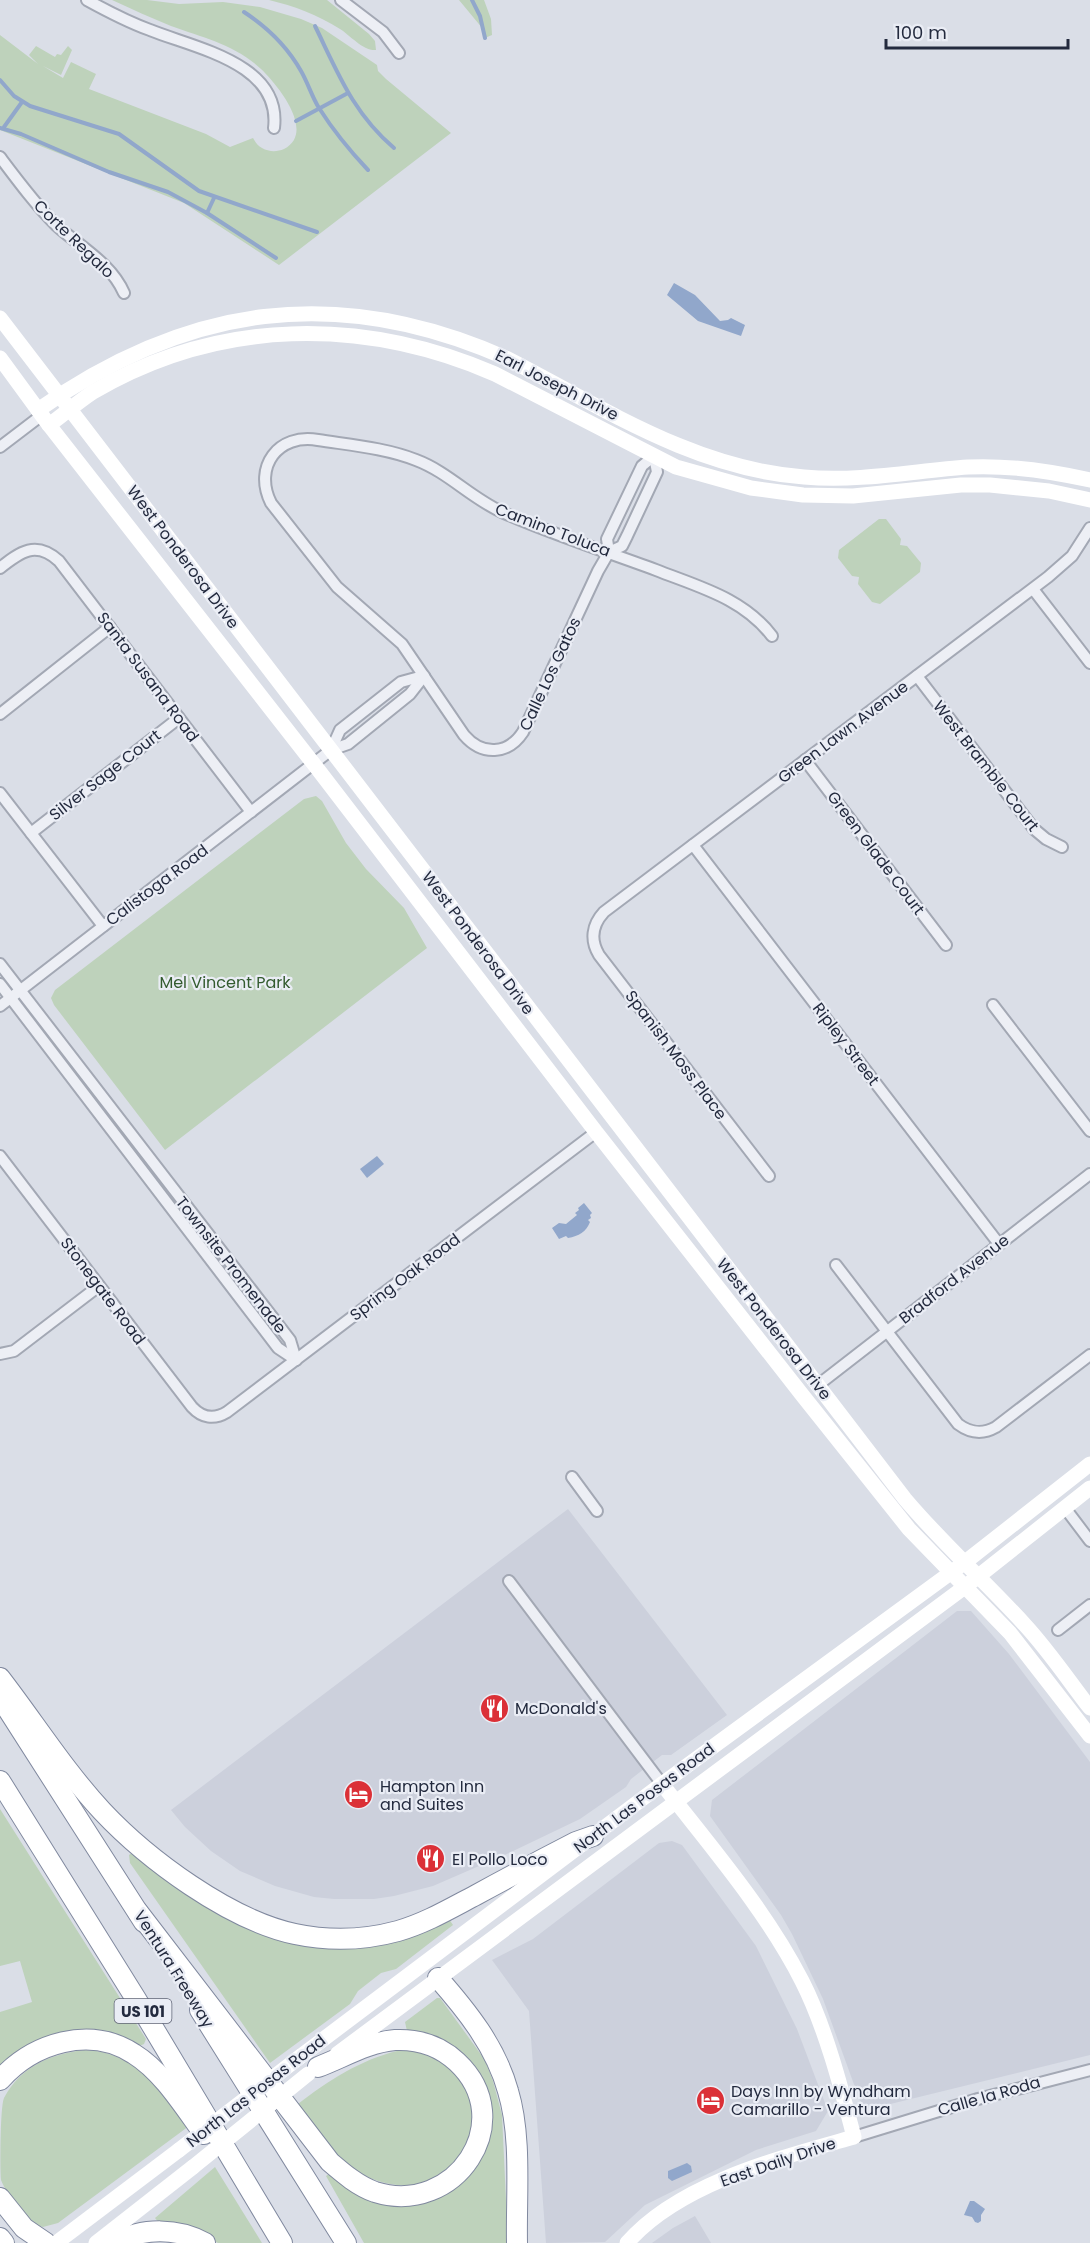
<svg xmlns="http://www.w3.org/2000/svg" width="1090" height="2243" viewBox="0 0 1090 2243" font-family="Poppins,sans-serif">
  <rect width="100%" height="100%" fill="#dadee7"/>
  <g fill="#ccd0dc">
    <path d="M 568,1509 L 727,1715 L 671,1755 L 662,1755 L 631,1779 L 626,1787 L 580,1819 L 509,1853 L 433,1886 L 394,1896 L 374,1899 L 334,1899 L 314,1897 L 275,1886 L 240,1871 L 211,1851 L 185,1827 L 171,1810 Z"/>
    <path d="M 957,1611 L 971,1611 L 1009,1654 L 1090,1762 L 1090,2055 L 870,2109 L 860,2101 L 823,1999 L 792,1934 L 781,1915 L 710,1816 L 712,1800 Z"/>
    <path d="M 672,1841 L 682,1845 L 756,1946 L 797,2029 L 828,2111 L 816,2131 L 756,2150 L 645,2205 L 605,2242 L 546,2243 L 529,2011 L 492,1960 L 533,1939 L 659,1843 Z"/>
    <path d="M 695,2216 L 711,2243 L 652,2243 L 673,2228 Z"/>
  </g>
  <g fill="#bed2bb">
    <path d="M 112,0 L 147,0 L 179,4 L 223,2 L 260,7 L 301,19 L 322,28 L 377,65 L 378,71 L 386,79 L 451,133 L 279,265 L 184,203 L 0,130 L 0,35 L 38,64 L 29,55 L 36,46 L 55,57 L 57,54 L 61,55 L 68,46 L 72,50 L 61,75 L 43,66 L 63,78 L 71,62 L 96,74 L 89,89 L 206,134 L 230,147 L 253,138 C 256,143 258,146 262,148 C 269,152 277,152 284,149 C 317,132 276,83 261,69 C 234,44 204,38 171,26 C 151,18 132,9 112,0 Z"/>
    <path d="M 269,0 L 327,0 L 369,34 L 375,41 L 376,50 C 363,51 351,36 340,29 C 318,15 294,6 269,0 Z"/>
    <path d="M 459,0 L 484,0 L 491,19 L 492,35 L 485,38 L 483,29 Z"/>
    <path d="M 879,519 L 886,519 L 901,539 L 900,545 L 907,546 L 921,563 L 920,572 L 880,604 L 872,602 L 858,584 L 859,577 L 852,576 L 838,558 L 839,550 Z"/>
    <path d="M 316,796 L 322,801 L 346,843 L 366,869 L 404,908 L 427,948 L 165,1150 L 54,1005 L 51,998 L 55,990 L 304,799 Z"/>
    <path d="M 0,1809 L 146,2039 L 144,2044 L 135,2048 L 107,2037 L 0,2072 L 0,2012 L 32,2002 L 20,1961 L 0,1966 Z"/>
    <path d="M 133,1852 L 286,1939 L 449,1919 L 453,1925 L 396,1969 L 381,1973 L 358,1991 L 350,2004 L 270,2063 L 130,1863 L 129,1855 Z"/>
    <path d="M 437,1998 L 440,1998 L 485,2060 L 493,2081 L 502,2115 L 508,2243 L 364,2243 L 326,2176 L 333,2171 L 355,2189 L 458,2183 L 485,2091 C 465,2047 454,2042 407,2031 L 405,2022 Z"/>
    <path d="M 397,2048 C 410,2049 426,2051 437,2057 C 468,2075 484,2116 466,2149 C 443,2192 388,2195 351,2167 C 329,2150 313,2126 298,2104 C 328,2081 360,2060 397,2051 Z"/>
    <path d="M 84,2050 C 135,2051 161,2090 189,2126 L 58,2223 L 43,2227 C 28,2223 7,2195 1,2180 C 0,2170 0,2107 4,2098 C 21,2066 51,2054 84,2050 Z"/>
    <path d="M 215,2167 L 262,2243 L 218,2243 L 193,2230 L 160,2224 L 155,2218 Z"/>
  </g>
  <g fill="#91a7cb">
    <path d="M 674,283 L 695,295 L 720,321 L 728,320 L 731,318 L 745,325 L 741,336 L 698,321 L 667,295 Z"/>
    <path d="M 377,1156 L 384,1164 L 367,1178 L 360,1169 Z"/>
    <path d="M 584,1203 L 592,1213 L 590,1215 L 591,1218 L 588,1220 L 590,1222 C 586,1232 579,1236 568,1238 L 566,1236 L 559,1239 L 552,1228 L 559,1223 L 566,1224 L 577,1215 L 575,1213 L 579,1210 L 578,1208 Z"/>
    <path d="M 687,2163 L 691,2166 L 692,2172 L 672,2181 L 668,2178 L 668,2171 Z"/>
    <path d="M 970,2201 L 974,2201 L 985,2209 L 981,2215 L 981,2221 L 978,2223 L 975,2222 L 972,2217 L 964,2215 Z"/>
  </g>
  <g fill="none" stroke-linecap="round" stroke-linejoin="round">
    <g stroke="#91a7cb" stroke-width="4">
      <path d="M 472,0 L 480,16 L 485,38"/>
      <path d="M 244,12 C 267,27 287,46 301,71 C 308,83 312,97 319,108 C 333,130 350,151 368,170"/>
      <path d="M 315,26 C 338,73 353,113 394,148"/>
      <path d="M 0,80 L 14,96 L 30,106 L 119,134 L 199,191 L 317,232"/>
      <path d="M 296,121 L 348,93"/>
      <path d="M 4,127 L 22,102"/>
      <path d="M 0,128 L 21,134 L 109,172 L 168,192 L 207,213 L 276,258"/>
      <path d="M 207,213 L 214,198"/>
    </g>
    <defs>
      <g id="minor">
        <path d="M 87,0 C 107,11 128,22 150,30 C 194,48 282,63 274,128"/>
        <path d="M 341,0 L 383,32 L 399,53"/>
        <path d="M 0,157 C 18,181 35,204 56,225 C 80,247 111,263 124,293"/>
        <path d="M 0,447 L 42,415"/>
        <path d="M 609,552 L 607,539 L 642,466 L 654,456 L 657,472 L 627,536 L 622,546 L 609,552 L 598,571 L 523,732 C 508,755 482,756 464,735 L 402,644 L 337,587 L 271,503 C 253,467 278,433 318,440 C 350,445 386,448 416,460 C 448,472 471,498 502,512 C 551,534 605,551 656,570 C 699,587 743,598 772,636"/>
        <path d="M 0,568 C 20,552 36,540 59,561 L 251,812"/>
        <path d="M 1033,589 L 1090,663"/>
        <path d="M 917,676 L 1034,829 L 1046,839 L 1062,847"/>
        <path d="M 0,714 L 110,627"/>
        <path d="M 331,750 L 340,730 L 401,682 L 423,676"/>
        <path d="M 805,760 L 946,945"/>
        <path d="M 0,793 L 103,926"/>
        <path d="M 31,833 L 179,718"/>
        <path d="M 693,845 L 999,1244"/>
        <path d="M 0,964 L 290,1340 L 296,1360"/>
        <path d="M 0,984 L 278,1348 L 296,1360"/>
        <path d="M 993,1005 L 1090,1131"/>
        <path d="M 0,1006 L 331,750 L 348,744 L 410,694 L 424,676"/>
        <path d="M 0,1156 L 192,1407 C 202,1418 214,1420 227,1412 L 596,1132"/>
        <path d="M 769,1176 L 599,955 C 590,940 592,925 604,912 L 1048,577 L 1072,556 L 1090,528"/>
        <path d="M 836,1265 L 958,1424 C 970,1433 982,1435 996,1427 L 1090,1355"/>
        <path d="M 0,1354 L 14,1351 L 99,1286"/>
        <path d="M 818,1385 L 1090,1174"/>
        <path d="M 572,1477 L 597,1511"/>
        <path d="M 1065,1508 L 1090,1541"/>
        <path d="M 509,1581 L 662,1784"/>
        <path d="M 1058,1630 L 1090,1605"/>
        <path d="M 854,2137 L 978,2099 L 1090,2070"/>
      </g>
      <g id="motorway">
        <path d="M 0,1678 C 34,1722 64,1770 102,1811 C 147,1859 229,1920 295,1934 C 328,1941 365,1940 398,1931 C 426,1923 451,1908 476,1895 C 509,1877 543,1859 576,1842 L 593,1836"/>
        <path d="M 0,1697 L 144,1922"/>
        <path d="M 0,1781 L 136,1999 L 282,2243"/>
        <path d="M 138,1912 L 330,2162 C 344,2174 358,2186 375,2192 C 455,2217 520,2121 457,2062 C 440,2046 418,2039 395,2040 C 369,2042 342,2058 318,2067"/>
        <path d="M 438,1978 C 467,2011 496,2047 508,2091 C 522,2137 516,2195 517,2243"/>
        <path d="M 200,2010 L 346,2243"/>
        <path d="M 0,2080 C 33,2043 90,2025 134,2054 C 163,2072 184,2107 204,2134"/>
        <path d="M 0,2198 L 24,2228 L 46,2243"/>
        <path d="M 0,2238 L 4,2243"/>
        <path d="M 116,2243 C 142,2227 179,2228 205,2243"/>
      </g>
    </defs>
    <use href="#minor" stroke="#a3a8b4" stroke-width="14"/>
    <use href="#motorway" stroke="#80899f" stroke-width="22"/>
    <use href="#minor" stroke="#edeff5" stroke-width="10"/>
    <g stroke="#fff" stroke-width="15">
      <path d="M 0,318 L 905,1499 C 943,1544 986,1582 1025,1625 C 1049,1651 1069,1681 1090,1708"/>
      <path d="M 0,358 L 49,425 L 313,763 L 596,1132 L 803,1396 L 909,1529 L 1010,1633 L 1090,1736"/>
      <path d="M 38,410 C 187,305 337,283 506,358 C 602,407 694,469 804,477 C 859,482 913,471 968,467 C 1009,465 1050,471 1090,480"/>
      <path d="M 49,425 C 64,414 78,402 93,392 C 219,318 363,317 495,374 L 676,467 L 751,488 L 803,495 L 853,496 L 961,485 L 990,485 L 1049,491 L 1090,500"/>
      <path d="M 337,2054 L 966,1586 L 1090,1488"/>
      <path d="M 301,2056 L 662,1784 L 964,1563 L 1090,1464"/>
      <path d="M 56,2243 L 179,2150"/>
      <path d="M 96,2243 L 193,2167"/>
      <path d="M 627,2243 C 679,2183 780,2158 854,2137 C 841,2087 825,2026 802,1981 C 765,1909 711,1847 662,1784"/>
    </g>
    <use href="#motorway" stroke="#fff" stroke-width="20"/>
    <g stroke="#fff" stroke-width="15">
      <path d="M 179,2150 L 301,2056"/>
      <path d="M 193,2167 L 308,2074"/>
    </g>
  </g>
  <defs>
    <symbol id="restaurant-disc" viewBox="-11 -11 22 22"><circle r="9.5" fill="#db3037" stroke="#eaedf5"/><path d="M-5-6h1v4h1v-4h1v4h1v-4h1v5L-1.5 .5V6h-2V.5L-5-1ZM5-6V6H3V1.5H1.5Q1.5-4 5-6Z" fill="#fff"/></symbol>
    <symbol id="hotel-disc" viewBox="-11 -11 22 22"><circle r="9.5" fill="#db3037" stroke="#eaedf5"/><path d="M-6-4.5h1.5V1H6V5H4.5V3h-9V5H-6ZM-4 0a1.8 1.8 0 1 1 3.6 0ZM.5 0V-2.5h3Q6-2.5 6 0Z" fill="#fff"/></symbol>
  </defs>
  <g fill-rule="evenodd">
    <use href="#restaurant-disc" x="478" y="1692" width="33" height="33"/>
    <use href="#hotel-disc" x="342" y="1778" width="33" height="33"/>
    <use href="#restaurant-disc" x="414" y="1842" width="33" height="33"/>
    <use href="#hotel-disc" x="694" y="2084" width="33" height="33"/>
  </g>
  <g text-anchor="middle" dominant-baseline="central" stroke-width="4.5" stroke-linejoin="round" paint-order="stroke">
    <rect fill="#eaedf5" stroke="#5f6475" stroke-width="1.5" x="114.5" y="1999" width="57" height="24" rx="4.5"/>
    <g font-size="15" font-weight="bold" fill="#232a3e">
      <text x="143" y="2011">US 101</text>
    </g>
    <g font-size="16" fill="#232a3e" stroke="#eaedf5">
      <text transform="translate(74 239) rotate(44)">Corte Regalo</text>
      <text transform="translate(557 385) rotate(27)">Earl Joseph Drive</text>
      <text transform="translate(553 530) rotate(21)">Camino Toluca</text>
      <text transform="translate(183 557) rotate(53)">West Ponderosa Drive</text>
      <text transform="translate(550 674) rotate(-65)">Calle Los Gatos</text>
      <text transform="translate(148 677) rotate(53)">Santa Susana Road</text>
      <text transform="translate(843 732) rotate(-37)">Green Lawn Avenue</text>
      <text transform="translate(986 766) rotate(52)">West Bramble Court</text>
      <text transform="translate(105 775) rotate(-38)">Silver Sage Court</text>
      <text transform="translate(876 853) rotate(53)">Green Glade Court</text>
      <text transform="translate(157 885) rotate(-37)">Calistoga Road</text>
      <text transform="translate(478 943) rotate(53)">West Ponderosa Drive</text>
      <text transform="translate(846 1044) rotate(53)">Ripley Street</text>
      <text transform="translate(676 1055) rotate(53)">Spanish Moss Place</text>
      <text transform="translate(231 1265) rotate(52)">Townsite Promenade</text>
      <text transform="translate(405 1277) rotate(-37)">Spring Oak Road</text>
      <text transform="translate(954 1279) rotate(-38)">Bradford Avenue</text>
      <text transform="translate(103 1291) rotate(53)">Stonegate Road</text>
      <text transform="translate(774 1329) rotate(52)">West Ponderosa Drive</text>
      <text transform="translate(644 1798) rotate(-37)">North Las Posas Road</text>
      <text transform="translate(174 1969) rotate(58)">Ventura Freeway</text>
      <text transform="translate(256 2091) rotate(-38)">North Las Posas Road</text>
      <text transform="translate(989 2096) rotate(-16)">Calle la Roda</text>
      <text transform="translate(778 2162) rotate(-19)">East Daily Drive</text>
    </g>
    <g font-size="16" fill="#335b2f" stroke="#eaedf5">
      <text x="225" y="982">Mel Vincent Park</text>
    </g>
    <g font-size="16" fill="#232a3e" stroke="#eaedf5" text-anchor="start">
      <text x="515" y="1708">McDonald's</text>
      <text x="380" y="1786">Hampton Inn<tspan x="380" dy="18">and Suites</tspan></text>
      <text x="452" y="1859">El Pollo Loco</text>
      <text x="731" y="2091">Days Inn by Wyndham<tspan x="731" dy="18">Camarillo - Ventura</tspan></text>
    </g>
  </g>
  <path d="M886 39v9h182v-9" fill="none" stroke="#232a3e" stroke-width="3"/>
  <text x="895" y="39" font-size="18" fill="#232a3e" stroke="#eaedf5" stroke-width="4.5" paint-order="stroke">100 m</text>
</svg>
